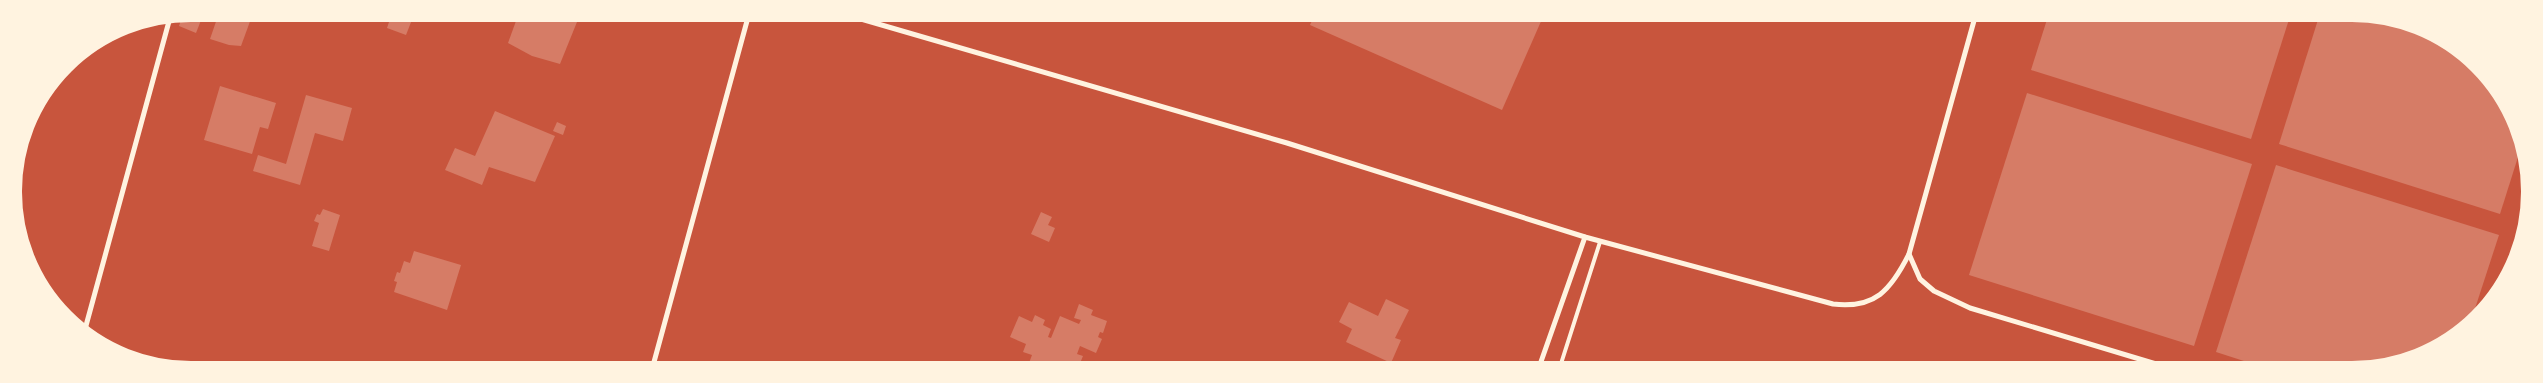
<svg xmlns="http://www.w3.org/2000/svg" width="2543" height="383" viewBox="0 0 2543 383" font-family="Mulish,sans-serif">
  <rect width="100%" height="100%" fill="#c8553d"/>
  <g fill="#d67c66">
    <path d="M 192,10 L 205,10 L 196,33 L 179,26 L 184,11 Z"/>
    <path d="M 220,10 L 234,10 L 252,16 L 241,46 L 229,45 L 210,39 Z"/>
    <path d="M 393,10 L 411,10 L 415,12 L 406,35 L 387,28 Z"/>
    <path d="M 520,10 L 560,10 L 579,17 L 560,64 L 532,56 L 508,43 Z"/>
    <path d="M 1317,10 L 1546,10 L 1502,110 L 1310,25 Z"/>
    <path d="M 2050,10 L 2292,10 L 2251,139 L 2031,70 Z"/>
    <path d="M 2321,10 L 2364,10 L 2432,29 L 2488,72 L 2524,138 L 2500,214 L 2279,144 Z"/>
    <path d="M 220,86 L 276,103 L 268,129 L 260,127 L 252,154 L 204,140 Z"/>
    <path d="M 2027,93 L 2252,164 L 2194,346 L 1969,275 Z"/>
    <path d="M 306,95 L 352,108 L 343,141 L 315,133 L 300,185 L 253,171 L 258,155 L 286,164 Z"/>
    <path d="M 495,111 L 555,136 L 535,182 L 489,167 L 482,185 L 445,170 L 455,148 L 475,156 Z"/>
    <path d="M 557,122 L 566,126 L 563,135 L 553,131 Z"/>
    <path d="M 2276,165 L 2499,235 L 2469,327 L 2421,359 L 2364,373 L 2281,373 L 2216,352 Z"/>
    <path d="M 2532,197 L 2533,204 L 2530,215 L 2526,214 Z"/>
    <path d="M 323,209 L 340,215 L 329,251 L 312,246 L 319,223 L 314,221 L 317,214 L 320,215 Z"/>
    <path d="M 1041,212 L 1052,217 L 1048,225 L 1055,228 L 1049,242 L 1031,234 Z"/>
    <path d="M 414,251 L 461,265 L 447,310 L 394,292 L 397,282 L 394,281 L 397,272 L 400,273 L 404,261 L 410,263 Z"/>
    <path d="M 1386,299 L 1409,310 L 1395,338 L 1401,340 L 1391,363 L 1346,342 L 1352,329 L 1339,322 L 1349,302 L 1378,316 Z"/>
    <path d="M 1079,304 L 1093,310 L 1091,315 L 1107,321 L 1103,333 L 1100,332 L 1098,337 L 1102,339 L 1096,353 L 1080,346 L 1077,354 L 1083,356 L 1076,373 L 1059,373 L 1060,371 L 1052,368 L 1050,372 L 1029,363 L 1032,355 L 1023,352 L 1026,344 L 1010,337 L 1019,316 L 1032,322 L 1035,315 L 1045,320 L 1043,325 L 1051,329 L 1048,337 L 1051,338 L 1060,316 L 1079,324 L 1081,320 L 1074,318 Z"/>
    <path d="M 1233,361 L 1254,365 L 1253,373 L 1231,373 Z"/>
    <path d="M 1848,361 L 1870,365 L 1868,373 L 1846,373 Z"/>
    <path d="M 1261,368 L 1278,372 L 1278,373 L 1260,373 Z"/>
  </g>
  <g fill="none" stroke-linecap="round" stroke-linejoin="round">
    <path stroke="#fff3e0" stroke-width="4" d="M 1558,373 L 1600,242"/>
    <g stroke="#fff3e0" stroke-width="5">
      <path d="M 830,10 L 1287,143 L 1585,237 L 1833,304 C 1875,309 1891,290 1909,254"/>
      <path d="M 1977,10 L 1909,254 L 1920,279 L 1934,291 L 1970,308 L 2186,373"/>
      <path d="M 84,333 L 171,14"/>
      <path d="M 651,373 L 750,10"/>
      <path d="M 1537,373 L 1585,237"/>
    </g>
  </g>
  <path d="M0 0H2543V383H0ZM191 19H2352A172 172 0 0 1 2524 191V192A172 172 0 0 1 2352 364H191A172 172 0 0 1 19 192V191A172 172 0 0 1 191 19Z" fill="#fff3e0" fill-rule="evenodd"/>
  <path fill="none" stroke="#fff3e0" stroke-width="6" d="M191 19H2352A172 172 0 0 1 2524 191V192A172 172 0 0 1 2352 364H191A172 172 0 0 1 19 192V191A172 172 0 0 1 191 19Z"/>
</svg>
